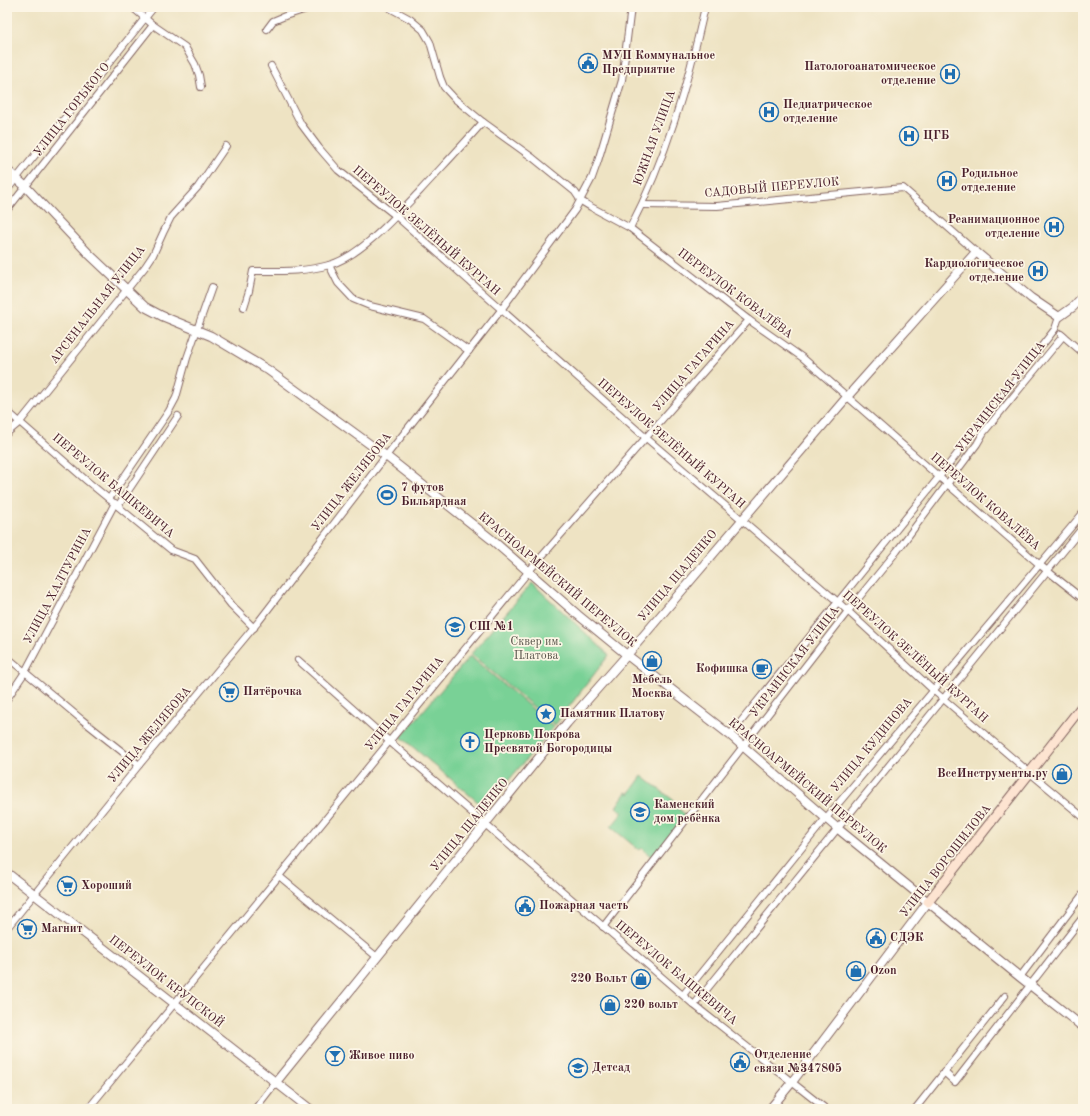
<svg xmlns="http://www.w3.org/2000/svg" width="1090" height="1116" viewBox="0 0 1090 1116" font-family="'Old Standard TT',serif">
  <rect width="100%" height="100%" fill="#fcf5e5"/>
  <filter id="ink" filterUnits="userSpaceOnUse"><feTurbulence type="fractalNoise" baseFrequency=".025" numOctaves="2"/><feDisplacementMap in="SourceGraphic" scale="8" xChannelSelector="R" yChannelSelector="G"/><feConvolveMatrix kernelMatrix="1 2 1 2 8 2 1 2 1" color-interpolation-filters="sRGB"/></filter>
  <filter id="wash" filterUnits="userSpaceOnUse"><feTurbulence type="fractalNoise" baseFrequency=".012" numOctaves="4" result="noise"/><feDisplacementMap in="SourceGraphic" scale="16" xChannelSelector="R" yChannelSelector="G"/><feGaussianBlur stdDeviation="0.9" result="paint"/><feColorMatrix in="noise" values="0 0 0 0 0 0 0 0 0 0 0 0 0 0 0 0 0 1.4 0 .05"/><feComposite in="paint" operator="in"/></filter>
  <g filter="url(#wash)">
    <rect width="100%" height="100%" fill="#eee3c3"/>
    <g fill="#79d196" stroke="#627860">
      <path d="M 532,583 L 609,655 L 555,725 L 471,654 Z"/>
      <path d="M 470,656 L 554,727 L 485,808 L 401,737 Z"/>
      <path d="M 642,776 L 677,803 L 675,806 L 686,815 L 653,858 L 641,848 L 639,850 L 611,827 L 623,812 L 616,807 L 626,792 L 629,794 Z"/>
    </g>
  </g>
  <g filter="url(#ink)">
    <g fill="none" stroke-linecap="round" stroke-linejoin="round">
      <defs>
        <g id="minor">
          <path d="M 132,7 L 153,25 L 185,47 L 195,64 L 199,75 L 201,87"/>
          <path d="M 388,7 L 410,19 L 423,30 L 430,42 L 440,77 L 444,87 L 455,99 L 483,122 L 533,158 L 575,192 L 581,201 L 591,207 L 630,228 L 749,320 L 803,358 L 1040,565 L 1083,599"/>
          <path d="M 267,29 L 273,21 L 285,16 L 313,7"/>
          <path d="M 271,66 L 301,124 L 319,148 L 338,170 L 396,216 L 645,437 L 838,602 L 933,690 L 1030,773 L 1083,817"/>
          <path d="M 7,190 L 154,7"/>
          <path d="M 642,205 L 717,206 L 903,188 L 976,252"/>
          <path d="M 7,210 L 153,25"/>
          <path d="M 630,228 C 666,159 688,83 705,7"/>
          <path d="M 329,265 L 338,283 L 353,299 L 370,306 L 424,319 L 469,351"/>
          <path d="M 244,307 L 249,291 L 253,271 C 278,271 305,272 329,265 C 361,256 396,216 419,192 C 440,169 462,146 483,122"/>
          <path d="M 1061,334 L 1083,353"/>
          <path d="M 7,411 L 87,481 L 171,550 L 195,559 L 231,605 L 254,628"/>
          <path d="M 7,433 L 20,422 L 145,267 L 153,255 L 163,233 L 171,217 L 198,187 L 226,146"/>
          <path d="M 109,499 L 169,411 L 176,398 L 187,358 L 212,287"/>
          <path d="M 118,506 L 178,416"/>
          <path d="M 7,657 L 81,719 L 139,765"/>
          <path d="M 298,660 L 389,741 L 694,1005 L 826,1109"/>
          <path d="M 7,699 L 25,672 L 115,503"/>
          <path d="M 730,735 L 939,477 L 1055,329 L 1059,317"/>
          <path d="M 279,876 L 377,957"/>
          <path d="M 603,927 L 848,611 L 897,551 L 977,444 L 984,432 L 1063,336"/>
          <path d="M 7,928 L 139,765 L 259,621 L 386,456 L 501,310 L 575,210 L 592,178 L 598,161 L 622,80 L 631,7"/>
          <path d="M 1020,977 L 1083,894"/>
          <path d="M 683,995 L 826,818 L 1083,513"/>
          <path d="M 694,1005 L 1083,527"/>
          <path d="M 944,1072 L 955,1082 L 1083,917"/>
          <path d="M 88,1109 L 529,571 L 749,320"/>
          <path d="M 255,1109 L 276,1082"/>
          <path d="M 915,1109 L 1005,996"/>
        </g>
        <g id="tertiary">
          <path d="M 7,170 L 25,186 L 89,254 L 145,307 L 162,316 L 211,336 L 268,370 L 386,456 L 491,539 L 578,615 L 627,655 L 730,735 L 837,828 L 1020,977 L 1083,1027"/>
          <path d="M 7,873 L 310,1109"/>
          <path d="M 276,1082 L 567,723 L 627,655 L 847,397 L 976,252 L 1031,298 L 1059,317 L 1073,307 L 1083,296"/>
          <path d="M 770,1109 L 792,1082 L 928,902"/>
        </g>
        <path id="secondary" d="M 928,902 L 1083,705"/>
      </defs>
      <use href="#minor" stroke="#836460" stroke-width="8"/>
      <use href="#tertiary" stroke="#836460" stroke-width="10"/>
      <use href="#secondary" stroke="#836460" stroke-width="11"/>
      <use href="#minor" stroke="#fff" stroke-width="6"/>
      <use href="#tertiary" stroke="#fff" stroke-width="8"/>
      <use href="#secondary" stroke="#fde4d1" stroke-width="9"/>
    </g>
  </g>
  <defs>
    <symbol id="civic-ring" viewBox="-11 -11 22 22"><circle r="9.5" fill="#fcf5e5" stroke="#1f6fb2" stroke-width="1.5"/><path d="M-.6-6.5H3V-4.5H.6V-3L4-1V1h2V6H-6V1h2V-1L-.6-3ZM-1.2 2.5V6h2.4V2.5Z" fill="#1f6fb2"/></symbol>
    <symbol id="hospital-ring" viewBox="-11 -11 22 22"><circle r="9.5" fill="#fcf5e5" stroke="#1f6fb2" stroke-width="1.5"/><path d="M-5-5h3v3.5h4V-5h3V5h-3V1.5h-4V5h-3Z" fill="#1f6fb2"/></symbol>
    <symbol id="stadium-ring" viewBox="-11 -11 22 22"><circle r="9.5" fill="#fcf5e5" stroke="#1f6fb2" stroke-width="1.5"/><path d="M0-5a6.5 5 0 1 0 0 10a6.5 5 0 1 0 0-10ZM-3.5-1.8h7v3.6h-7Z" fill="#1f6fb2"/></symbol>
    <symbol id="school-ring" viewBox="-11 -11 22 22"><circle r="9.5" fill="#fcf5e5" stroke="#1f6fb2" stroke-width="1.5"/><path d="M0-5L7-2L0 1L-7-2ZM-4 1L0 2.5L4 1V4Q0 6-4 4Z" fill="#1f6fb2"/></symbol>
    <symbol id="shop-ring" viewBox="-11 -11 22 22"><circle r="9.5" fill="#fcf5e5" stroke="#1f6fb2" stroke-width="1.5"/><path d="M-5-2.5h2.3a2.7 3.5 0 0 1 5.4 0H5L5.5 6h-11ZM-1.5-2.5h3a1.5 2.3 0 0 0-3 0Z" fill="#1f6fb2"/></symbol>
    <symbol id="cafe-ring" viewBox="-11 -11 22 22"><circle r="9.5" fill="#fcf5e5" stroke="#1f6fb2" stroke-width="1.5"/><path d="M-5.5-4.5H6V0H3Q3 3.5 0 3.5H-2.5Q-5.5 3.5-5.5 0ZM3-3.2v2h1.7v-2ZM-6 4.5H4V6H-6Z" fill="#1f6fb2"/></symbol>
    <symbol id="supermarket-ring" viewBox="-11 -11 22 22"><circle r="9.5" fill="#fcf5e5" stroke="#1f6fb2" stroke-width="1.5"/><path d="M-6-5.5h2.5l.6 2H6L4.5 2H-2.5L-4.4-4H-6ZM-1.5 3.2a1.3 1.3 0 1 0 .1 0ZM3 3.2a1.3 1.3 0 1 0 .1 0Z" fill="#1f6fb2"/></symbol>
    <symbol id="sight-ring" viewBox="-11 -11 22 22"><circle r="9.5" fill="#fcf5e5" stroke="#1f6fb2" stroke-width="1.5"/><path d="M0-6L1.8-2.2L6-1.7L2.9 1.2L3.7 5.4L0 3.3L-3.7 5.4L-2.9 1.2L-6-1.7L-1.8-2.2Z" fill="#1f6fb2"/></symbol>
    <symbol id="church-ring" viewBox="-11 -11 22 22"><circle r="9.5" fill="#fcf5e5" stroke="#1f6fb2" stroke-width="1.5"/><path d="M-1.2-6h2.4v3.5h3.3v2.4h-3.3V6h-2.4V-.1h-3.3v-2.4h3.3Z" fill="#1f6fb2"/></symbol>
    <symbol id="bar-ring" viewBox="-11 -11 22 22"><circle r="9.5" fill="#fcf5e5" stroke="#1f6fb2" stroke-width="1.5"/><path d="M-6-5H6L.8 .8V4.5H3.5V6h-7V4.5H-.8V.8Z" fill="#1f6fb2"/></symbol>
  </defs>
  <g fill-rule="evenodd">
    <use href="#civic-ring" x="577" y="52" width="22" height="22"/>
    <use href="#hospital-ring" x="939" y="63" width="22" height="22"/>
    <use href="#hospital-ring" x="758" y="101" width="22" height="22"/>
    <use href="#hospital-ring" x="898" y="125" width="22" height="22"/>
    <use href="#hospital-ring" x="936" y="170" width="22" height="22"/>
    <use href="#hospital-ring" x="1043" y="216" width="22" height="22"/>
    <use href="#hospital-ring" x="1027" y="260" width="22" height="22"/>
    <use href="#stadium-ring" x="376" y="484" width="22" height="22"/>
    <use href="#school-ring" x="444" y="616" width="22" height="22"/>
    <use href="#shop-ring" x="641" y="650" width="22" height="22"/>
    <use href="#cafe-ring" x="751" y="658" width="22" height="22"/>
    <use href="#supermarket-ring" x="218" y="681" width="22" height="22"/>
    <use href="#sight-ring" x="535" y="703" width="22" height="22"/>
    <use href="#church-ring" x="459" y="731" width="22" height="22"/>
    <use href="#shop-ring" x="1051" y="763" width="22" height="22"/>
    <use href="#school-ring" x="629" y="801" width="22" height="22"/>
    <use href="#supermarket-ring" x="56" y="875" width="22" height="22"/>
    <use href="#civic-ring" x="514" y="895" width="22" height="22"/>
    <use href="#supermarket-ring" x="16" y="918" width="22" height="22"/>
    <use href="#civic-ring" x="865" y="927" width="22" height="22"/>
    <use href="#shop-ring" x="845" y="960" width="22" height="22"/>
    <use href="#shop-ring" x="630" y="968" width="22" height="22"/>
    <use href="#shop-ring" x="599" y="994" width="22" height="22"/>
    <use href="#bar-ring" x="324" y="1045" width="22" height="22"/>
    <use href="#civic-ring" x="729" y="1051" width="22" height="22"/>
    <use href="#school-ring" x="567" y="1057" width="22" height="22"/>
  </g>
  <g text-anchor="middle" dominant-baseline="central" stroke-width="3.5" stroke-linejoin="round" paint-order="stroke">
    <g font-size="12" font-weight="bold" fill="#4a1f2b" stroke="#fcf5e5" text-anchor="start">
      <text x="602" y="56">МУП Коммунальное<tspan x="602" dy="14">Предприятие</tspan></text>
      <text x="936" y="67" text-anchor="end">Патологоанатомическое<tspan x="936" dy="14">отделение</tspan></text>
      <text x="783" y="105">Педиатрическое<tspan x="783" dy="14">отделение</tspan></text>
      <text x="923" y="136">ЦГБ</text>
      <text x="961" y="174">Родильное<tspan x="961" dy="14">отделение</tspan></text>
      <text x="1040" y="220" text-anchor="end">Реанимационное<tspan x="1040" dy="14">отделение</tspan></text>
      <text x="1024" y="264" text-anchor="end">Кардиологическое<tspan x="1024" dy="14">отделение</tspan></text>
      <text x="401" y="488">7 футов<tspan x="401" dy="14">Бильярдная</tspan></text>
      <text x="469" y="627">СШ №1</text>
      <text x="748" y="669" text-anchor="end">Кофишка</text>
      <text x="652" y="680" text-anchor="middle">Мебель<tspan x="652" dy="14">Москва</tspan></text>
      <text x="243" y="692">Пятёрочка</text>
      <text x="560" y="714">Памятник Платову</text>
      <text x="484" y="735">Церковь Покрова<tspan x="484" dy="14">Пресвятой Богородицы</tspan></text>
      <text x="1048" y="774" text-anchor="end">ВсеИнструменты.ру</text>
      <text x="654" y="805">Каменский<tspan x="654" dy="14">дом ребёнка</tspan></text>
      <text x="81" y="886">Хороший</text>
      <text x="539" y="906">Пожарная часть</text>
      <text x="41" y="929">Магнит</text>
      <text x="890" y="938">СДЭК</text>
      <text x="870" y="971">Ozon</text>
      <text x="627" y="979" text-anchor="end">220 Вольт</text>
      <text x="624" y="1005">220 вольт</text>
      <text x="754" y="1055">Отделение<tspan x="754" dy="14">связи №347805</tspan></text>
      <text x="349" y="1056">Живое пиво</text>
      <text x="592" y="1068">Детсад</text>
    </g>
    <g font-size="12" fill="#4a1f2b" stroke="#fcf5e5">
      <text transform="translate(72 110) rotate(-52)">УЛИЦА ГОРЬКОГО</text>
      <text transform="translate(655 138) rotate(-70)">ЮЖНАЯ УЛИЦА</text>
      <text transform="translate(772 188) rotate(-5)">САДОВЫЙ ПЕРЕУЛОК</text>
      <text transform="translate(426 231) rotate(41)">ПЕРЕУЛОК ЗЕЛЁНЫЙ КУРГАН</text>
      <text transform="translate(735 294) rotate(37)">ПЕРЕУЛОК КОВАЛЁВА</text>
      <text transform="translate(98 305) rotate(-52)">АРСЕНАЛЬНАЯ УЛИЦА</text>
      <text transform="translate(694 366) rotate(-49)">УЛИЦА ГАГАРИНА</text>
      <text transform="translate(1001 397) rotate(-52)">УКРАИНСКАЯ УЛИЦА</text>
      <text transform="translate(671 444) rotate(41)">ПЕРЕУЛОК ЗЕЛЁНЫЙ КУРГАН</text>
      <text transform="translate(352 482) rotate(-52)">УЛИЦА ЖЕЛЯБОВА</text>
      <text transform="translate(113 486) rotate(40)">ПЕРЕУЛОК БАШКЕВИЧА</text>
      <text transform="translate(985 502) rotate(41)">ПЕРЕУЛОК КОВАЛЁВА</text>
      <text transform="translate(678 576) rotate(-50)">УЛИЦА ЩАДЕНКО</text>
      <text transform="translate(557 580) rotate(40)">КРАСНОАРМЕЙСКИЙ ПЕРЕУЛОК</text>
      <text transform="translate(58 586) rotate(-62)">УЛИЦА ХАЛТУРИНА</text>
      <text transform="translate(915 657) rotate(42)">ПЕРЕУЛОК ЗЕЛЁНЫЙ КУРГАН</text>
      <text transform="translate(795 662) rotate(-52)">УКРАИНСКАЯ УЛИЦА</text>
      <text transform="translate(405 704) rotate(-51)">УЛИЦА ГАГАРИНА</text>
      <text transform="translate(150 735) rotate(-50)">УЛИЦА ЖЕЛЯБОВА</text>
      <text transform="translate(872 745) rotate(-50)">УЛИЦА КУДИНОВА</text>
      <text transform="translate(807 786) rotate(40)">КРАСНОАРМЕЙСКИЙ ПЕРЕУЛОК</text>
      <text transform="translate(470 825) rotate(-51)">УЛИЦА ЩАДЕНКО</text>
      <text transform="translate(946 861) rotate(-52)">УЛИЦА ВОРОШИЛОВА</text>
      <text transform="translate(676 973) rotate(40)">ПЕРЕУЛОК БАШКЕВИЧА</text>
      <text transform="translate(166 982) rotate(38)">ПЕРЕУЛОК КРУПСКОЙ</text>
    </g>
    <g font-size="12" fill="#58544b" stroke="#fcf5e5">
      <text x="536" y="642">Сквер им.<tspan x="536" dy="14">Платова</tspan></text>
    </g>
  </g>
  <rect width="1090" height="1116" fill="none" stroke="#fcf5e5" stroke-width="24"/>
</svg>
